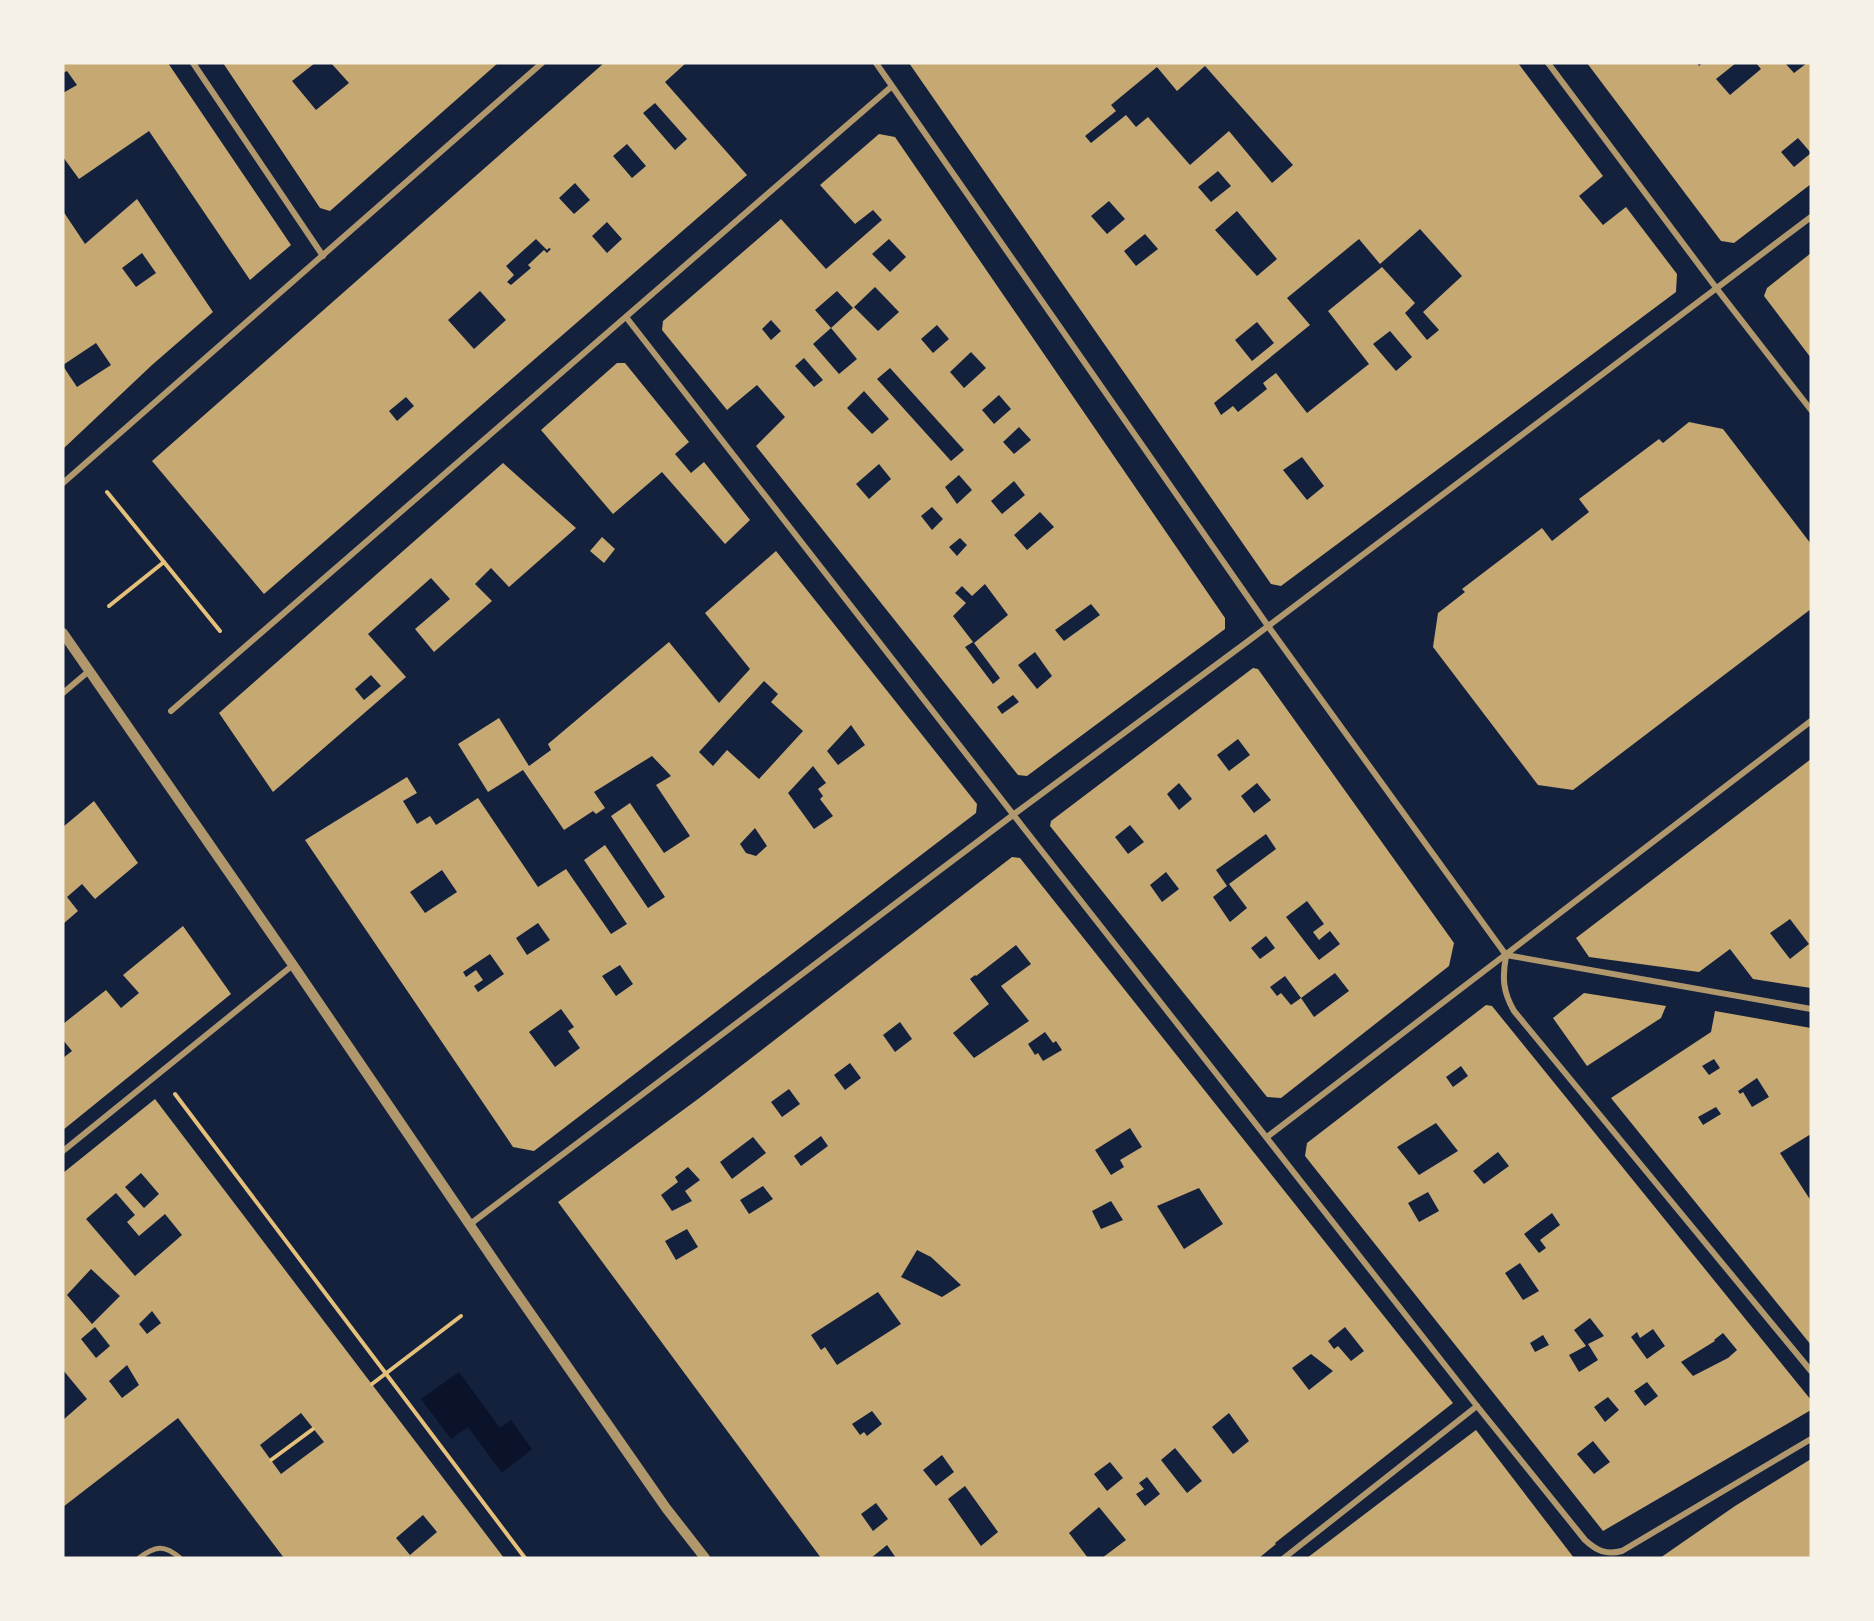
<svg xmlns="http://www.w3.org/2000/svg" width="1874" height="1621" viewBox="0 0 1874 1621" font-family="Signika,sans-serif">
  <rect width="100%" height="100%" fill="#14213d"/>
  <path fill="#0b132b" d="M 459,1372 L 500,1428 L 511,1420 L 532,1449 L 502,1473 L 468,1427 L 451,1439 L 421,1399 Z"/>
  <g fill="#c6a872" fill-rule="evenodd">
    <path d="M 63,63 L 168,63 L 291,245 L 250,280 L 149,131 L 79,179 L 63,157 L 63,93 L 77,85 L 67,71 L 63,73 Z"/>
    <path d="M 223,63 L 315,63 L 292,81 L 316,110 L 349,83 L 331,63 L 498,63 L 330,211 L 320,208 Z"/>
    <path d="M 604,63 L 686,63 L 665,82 L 747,175 L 264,594 L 152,461 ZM 655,103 L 687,139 L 675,150 L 643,113 ZM 627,144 L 646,166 L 632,178 L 613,156 ZM 575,183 L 590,200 L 574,214 L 559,198 ZM 607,222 L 622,239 L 607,253 L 592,236 ZM 536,239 L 547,250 L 549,248 L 551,249 L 547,253 L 544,250 L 528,265 L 531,268 L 511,285 L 507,282 L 514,275 L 506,266 ZM 480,291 L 506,320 L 474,349 L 448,320 ZM 406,397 L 414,406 L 397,421 L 389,411 Z"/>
    <path d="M 909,63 L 1518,63 L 1603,176 L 1579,196 L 1603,225 L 1626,207 L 1677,274 L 1676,292 L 1281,586 L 1271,584 ZM 1205,66 L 1293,165 L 1272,183 L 1229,131 L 1190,165 L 1148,117 L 1136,127 L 1126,115 L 1091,143 L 1085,136 L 1116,111 L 1111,105 L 1157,67 L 1177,91 ZM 1218,171 L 1231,186 L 1211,202 L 1198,187 ZM 1109,201 L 1125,219 L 1107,234 L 1091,216 ZM 1237,211 L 1277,259 L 1257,276 L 1215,230 ZM 1420,229 L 1462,276 L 1423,312 L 1439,330 L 1427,340 L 1405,313 L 1415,303 L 1382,267 L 1328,311 L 1369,364 L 1307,413 L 1276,373 L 1263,383 L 1267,389 L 1238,412 L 1233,406 L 1221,415 L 1214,403 L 1310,325 L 1287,298 L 1359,239 L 1380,264 ZM 1145,234 L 1158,249 L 1136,266 L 1124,251 ZM 1257,322 L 1274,343 L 1252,361 L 1235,340 ZM 1390,331 L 1412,357 L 1396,371 L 1373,344 ZM 1302,457 L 1324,486 L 1307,500 L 1283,470 Z"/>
    <path d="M 1587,63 L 1697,63 L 1699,66 L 1703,63 L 1736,63 L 1716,79 L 1730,95 L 1761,69 L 1756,63 L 1785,63 L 1794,73 L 1807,63 L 1811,63 L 1811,184 L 1734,243 L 1721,241 ZM 1798,138 L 1811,153 L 1794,167 L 1781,152 Z"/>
    <path d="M 879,134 L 895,137 L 1225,618 L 1225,629 L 1027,776 L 1018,775 L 756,446 L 785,417 L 757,385 L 727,410 L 662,330 L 663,321 L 781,219 L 826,269 L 882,220 L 873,210 L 855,224 L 820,185 ZM 889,239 L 906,257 L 890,272 L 872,254 ZM 875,287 L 899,312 L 878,331 L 854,307 L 831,328 L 857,359 L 839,374 L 813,344 L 831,328 L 815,310 L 837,291 L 853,308 ZM 771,320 L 781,331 L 771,340 L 762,329 ZM 937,325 L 949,339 L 933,353 L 921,339 ZM 971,352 L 986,368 L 964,388 L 950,372 ZM 804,358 L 823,380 L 814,387 L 795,366 ZM 890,368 L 964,450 L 951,461 L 877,379 ZM 864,391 L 889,419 L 872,434 L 847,408 ZM 999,395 L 1011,409 L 994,424 L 982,410 ZM 1019,427 L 1031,440 L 1014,454 L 1003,442 ZM 879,464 L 891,479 L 869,499 L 856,484 ZM 959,475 L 972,490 L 957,504 L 945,487 ZM 1014,481 L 1025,495 L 1002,514 L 991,501 ZM 932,507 L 943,519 L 932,530 L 921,516 ZM 1040,512 L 1054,527 L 1027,550 L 1014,535 ZM 960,538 L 967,545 L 957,556 L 949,547 ZM 985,584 L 1008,615 L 974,643 L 1000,678 L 993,684 L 965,647 L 973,642 L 953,616 L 966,603 L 955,593 L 962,586 L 972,596 ZM 1091,604 L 1100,615 L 1064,641 L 1055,630 ZM 1035,652 L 1052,676 L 1037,689 L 1018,665 ZM 1013,695 L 1019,702 L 1002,714 L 997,707 Z"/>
    <path d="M 137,199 L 213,312 L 152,365 L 63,449 L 63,366 L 77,387 L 111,365 L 96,343 L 63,365 L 63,211 L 85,244 ZM 142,253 L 156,273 L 136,287 L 122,268 Z"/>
    <path d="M 1811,253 L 1811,358 L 1764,296 L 1767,288 Z"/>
    <path d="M 617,363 L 625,363 L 689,442 L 675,454 L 691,473 L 704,462 L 750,520 L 725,544 L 662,472 L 613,514 L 541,430 Z"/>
    <path d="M 1689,422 L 1723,429 L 1811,544 L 1811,609 L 1573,790 L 1538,785 L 1433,647 L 1438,613 L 1465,592 L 1462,589 L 1542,528 L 1552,541 L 1589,512 L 1579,499 L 1659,439 L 1663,443 Z"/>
    <path d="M 503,463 L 576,528 L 509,587 L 491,568 L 475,584 L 492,601 L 434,652 L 415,629 L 450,599 L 431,578 L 368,634 L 406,677 L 273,792 L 219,713 ZM 371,675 L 381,686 L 364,700 L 355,689 Z"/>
    <path d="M 602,537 L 615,549 L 604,563 L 590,551 Z"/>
    <path d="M 776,551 L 977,804 L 976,813 L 534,1151 L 513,1147 L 305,840 L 407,777 L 417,793 L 403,801 L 417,824 L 430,816 L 436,825 L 478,798 L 538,887 L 566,869 L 611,934 L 627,924 L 584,860 L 605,845 L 648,908 L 665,897 L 611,816 L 630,803 L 664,853 L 690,836 L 656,785 L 671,776 L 652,756 L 594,792 L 605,808 L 596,814 L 593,811 L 564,830 L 523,770 L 488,792 L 458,744 L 499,718 L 529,766 L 551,750 L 548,744 L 669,642 L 719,703 L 750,669 L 705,613 ZM 764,681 L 778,694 L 771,702 L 803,731 L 759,779 L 727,750 L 713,766 L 699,752 ZM 851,725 L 865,745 L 838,765 L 827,751 ZM 813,766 L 826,783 L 818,789 L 823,796 L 820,799 L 833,816 L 814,829 L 788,793 ZM 755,828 L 767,846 L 756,856 L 746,853 L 740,844 ZM 442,870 L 457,892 L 425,913 L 410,892 ZM 538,923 L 550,940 L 527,955 L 516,938 ZM 490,954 L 504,974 L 478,992 L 474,986 L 483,980 L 476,970 L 466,977 L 463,972 ZM 620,965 L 633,984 L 616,996 L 602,976 ZM 561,1009 L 574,1027 L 568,1031 L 580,1048 L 555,1067 L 529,1032 Z"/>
    <path d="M 1253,668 L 1258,669 L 1454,943 L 1449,966 L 1281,1098 L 1267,1097 L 1050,826 L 1051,821 ZM 1238,739 L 1250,755 L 1229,771 L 1217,755 ZM 1179,783 L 1192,799 L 1179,810 L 1167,794 ZM 1257,783 L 1271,800 L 1254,813 L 1241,796 ZM 1130,825 L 1144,842 L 1128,854 L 1115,837 ZM 1266,834 L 1276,849 L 1229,884 L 1247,908 L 1230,922 L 1213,897 L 1227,886 L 1216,870 ZM 1166,872 L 1179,889 L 1162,902 L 1150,885 ZM 1307,901 L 1324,924 L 1313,932 L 1319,940 L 1330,931 L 1340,944 L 1319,960 L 1286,917 ZM 1266,936 L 1275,948 L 1260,959 L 1251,948 ZM 1335,973 L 1349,991 L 1314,1017 L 1301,998 L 1291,1005 L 1281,993 L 1277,996 L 1270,987 L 1285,976 L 1301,998 Z"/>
    <path d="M 1811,759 L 1811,988 L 1753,979 L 1730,949 L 1699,972 L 1589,957 L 1576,938 ZM 1790,919 L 1809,944 L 1790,959 L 1770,933 Z"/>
    <path d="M 94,801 L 138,863 L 95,899 L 82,884 L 67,897 L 78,911 L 63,924 L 63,827 Z"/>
    <path d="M 1012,857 L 1020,858 L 1453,1403 L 1275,1543 L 1276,1544 L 1259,1558 L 1102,1558 L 1126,1540 L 1099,1507 L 1069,1533 L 1088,1558 L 896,1558 L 887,1545 L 871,1558 L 821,1558 L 558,1202 L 698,1099 ZM 1016,945 L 1031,964 L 1001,986 L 1029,1021 L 974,1058 L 953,1033 L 989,1004 L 970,979 L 975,975 L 976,976 ZM 900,1022 L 912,1039 L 895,1052 L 883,1035 ZM 1045,1032 L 1053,1043 L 1056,1041 L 1062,1050 L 1043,1061 L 1038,1053 L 1035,1055 L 1028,1044 ZM 850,1063 L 861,1078 L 845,1090 L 834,1075 ZM 789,1089 L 800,1104 L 782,1117 L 771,1102 ZM 1130,1128 L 1142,1147 L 1120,1160 L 1124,1167 L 1111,1175 L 1095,1150 ZM 821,1136 L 828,1146 L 801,1166 L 794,1156 ZM 753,1137 L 766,1153 L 732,1179 L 720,1162 ZM 688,1167 L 700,1180 L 685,1191 L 692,1201 L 672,1211 L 661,1195 L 678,1182 L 675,1177 ZM 763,1186 L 773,1199 L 749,1214 L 740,1200 ZM 1199,1188 L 1223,1224 L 1184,1249 L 1157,1206 ZM 1111,1201 L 1123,1220 L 1101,1229 L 1092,1211 ZM 687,1229 L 698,1247 L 676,1260 L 665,1241 ZM 917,1250 L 931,1257 L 961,1285 L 942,1297 L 901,1277 ZM 878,1292 L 901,1324 L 837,1365 L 825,1347 L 821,1350 L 811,1335 ZM 1345,1327 L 1364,1351 L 1351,1361 L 1338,1346 L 1334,1349 L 1328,1341 ZM 1311,1354 L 1333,1371 L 1309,1390 L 1292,1368 ZM 872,1411 L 882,1424 L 867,1436 L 864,1432 L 860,1435 L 852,1424 ZM 1229,1413 L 1249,1441 L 1233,1454 L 1212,1427 ZM 1175,1448 L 1202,1481 L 1187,1493 L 1161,1460 ZM 942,1455 L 954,1472 L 936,1486 L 923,1470 ZM 1110,1462 L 1123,1478 L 1107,1491 L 1094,1474 ZM 1147,1477 L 1160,1494 L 1145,1506 L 1136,1494 L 1144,1489 L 1139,1483 ZM 965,1486 L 998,1532 L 981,1546 L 948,1499 ZM 876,1503 L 888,1519 L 873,1531 L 861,1514 Z"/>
    <path d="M 183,926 L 231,994 L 63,1130 L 63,1058 L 72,1051 L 63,1040 L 63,1024 L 106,990 L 121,1008 L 139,993 L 123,975 Z"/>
    <path d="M 1584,993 L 1666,1006 L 1661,1018 L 1587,1066 L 1553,1018 Z"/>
    <path d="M 1486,1005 L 1492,1006 L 1811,1400 L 1811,1410 L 1603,1531 L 1305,1156 L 1307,1143 ZM 1461,1066 L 1468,1076 L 1453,1087 L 1446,1077 ZM 1436,1123 L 1458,1151 L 1419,1175 L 1397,1147 ZM 1498,1152 L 1509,1166 L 1484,1184 L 1473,1171 ZM 1428,1192 L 1439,1211 L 1419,1222 L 1408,1203 ZM 1552,1213 L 1560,1225 L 1540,1240 L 1546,1248 L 1539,1253 L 1524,1234 ZM 1520,1263 L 1539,1291 L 1523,1300 L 1505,1273 ZM 1590,1318 L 1604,1336 L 1588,1344 L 1598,1360 L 1579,1372 L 1569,1355 L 1586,1346 L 1574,1330 ZM 1653,1329 L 1665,1346 L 1647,1359 L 1631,1337 L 1637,1332 L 1640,1338 ZM 1723,1333 L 1737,1350 L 1728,1358 L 1693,1376 L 1681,1362 L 1715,1341 L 1714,1340 ZM 1543,1335 L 1549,1345 L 1535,1352 L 1530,1343 ZM 1647,1382 L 1658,1396 L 1645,1406 L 1634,1391 ZM 1608,1397 L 1619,1410 L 1605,1422 L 1594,1407 ZM 1593,1441 L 1610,1462 L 1594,1474 L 1577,1454 Z"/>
    <path d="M 1715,1011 L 1811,1028 L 1811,1134 L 1780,1153 L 1811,1201 L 1811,1345 L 1611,1098 L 1711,1032 ZM 1714,1059 L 1720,1068 L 1709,1075 L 1702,1066 ZM 1757,1078 L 1769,1097 L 1752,1107 L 1743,1092 L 1740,1094 L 1738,1091 ZM 1716,1107 L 1721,1114 L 1703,1125 L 1698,1117 Z"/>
    <path d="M 155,1099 L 504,1558 L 284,1558 L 178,1418 L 63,1507 L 63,1420 L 87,1399 L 63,1370 L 63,1173 ZM 141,1173 L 159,1194 L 144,1208 L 125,1187 ZM 116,1193 L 135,1215 L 127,1222 L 139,1236 L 165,1214 L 182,1235 L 135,1276 L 86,1219 ZM 91,1269 L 120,1296 L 92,1324 L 67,1295 ZM 152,1311 L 161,1323 L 147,1334 L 139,1324 ZM 95,1327 L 110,1346 L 96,1358 L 81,1339 ZM 127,1365 L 139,1385 L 122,1398 L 109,1381 ZM 301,1413 L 324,1442 L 281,1474 L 260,1445 ZM 423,1515 L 437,1532 L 410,1555 L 396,1538 Z"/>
    <path d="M 1476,1430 L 1574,1558 L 1307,1558 L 1403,1485 Z"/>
    <path d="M 1811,1459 L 1811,1558 L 1660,1558 L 1735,1506 Z"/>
  </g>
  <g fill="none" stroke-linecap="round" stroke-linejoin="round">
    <g stroke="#e5c07b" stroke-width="4">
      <path d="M 107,492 L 220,631"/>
      <path d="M 109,606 L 164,562"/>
      <path d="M 175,1094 L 525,1558"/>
      <path d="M 372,1384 L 461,1316"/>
      <path d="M 271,1460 L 313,1429"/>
    </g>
    <path stroke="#b1986c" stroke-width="5" d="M 139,1558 C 155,1546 164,1544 180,1558"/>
    <g stroke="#b1986c" stroke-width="6">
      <path d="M 193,63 L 323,256"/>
      <path d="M 876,63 L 1268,626 L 1506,955"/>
      <path d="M 1548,63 L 1717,289 L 1811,410"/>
      <path d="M 626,317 L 1037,845 L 1477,1406 L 1585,1540 C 1597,1551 1606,1555 1622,1551 L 1811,1439"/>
      <path d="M 63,483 L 542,63"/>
      <path d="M 63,693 L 89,671"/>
      <path d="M 171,711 L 891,87"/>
      <path d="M 1506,955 L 1811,1009"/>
      <path d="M 1506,956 C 1502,978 1503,992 1514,1011 L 1811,1371"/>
      <path d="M 1267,1137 L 1811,721"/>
      <path d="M 63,1151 L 293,965"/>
      <path d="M 469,1225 L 1013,815 L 1247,642 L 1811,217"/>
      <path d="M 1284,1558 L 1477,1406"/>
    </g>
    <path stroke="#b1986c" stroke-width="10" d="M 63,633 L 293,965 L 508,1281 L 666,1508 L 705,1558"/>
  </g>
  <rect width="1874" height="1621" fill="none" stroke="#f6f1e7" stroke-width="129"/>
</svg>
